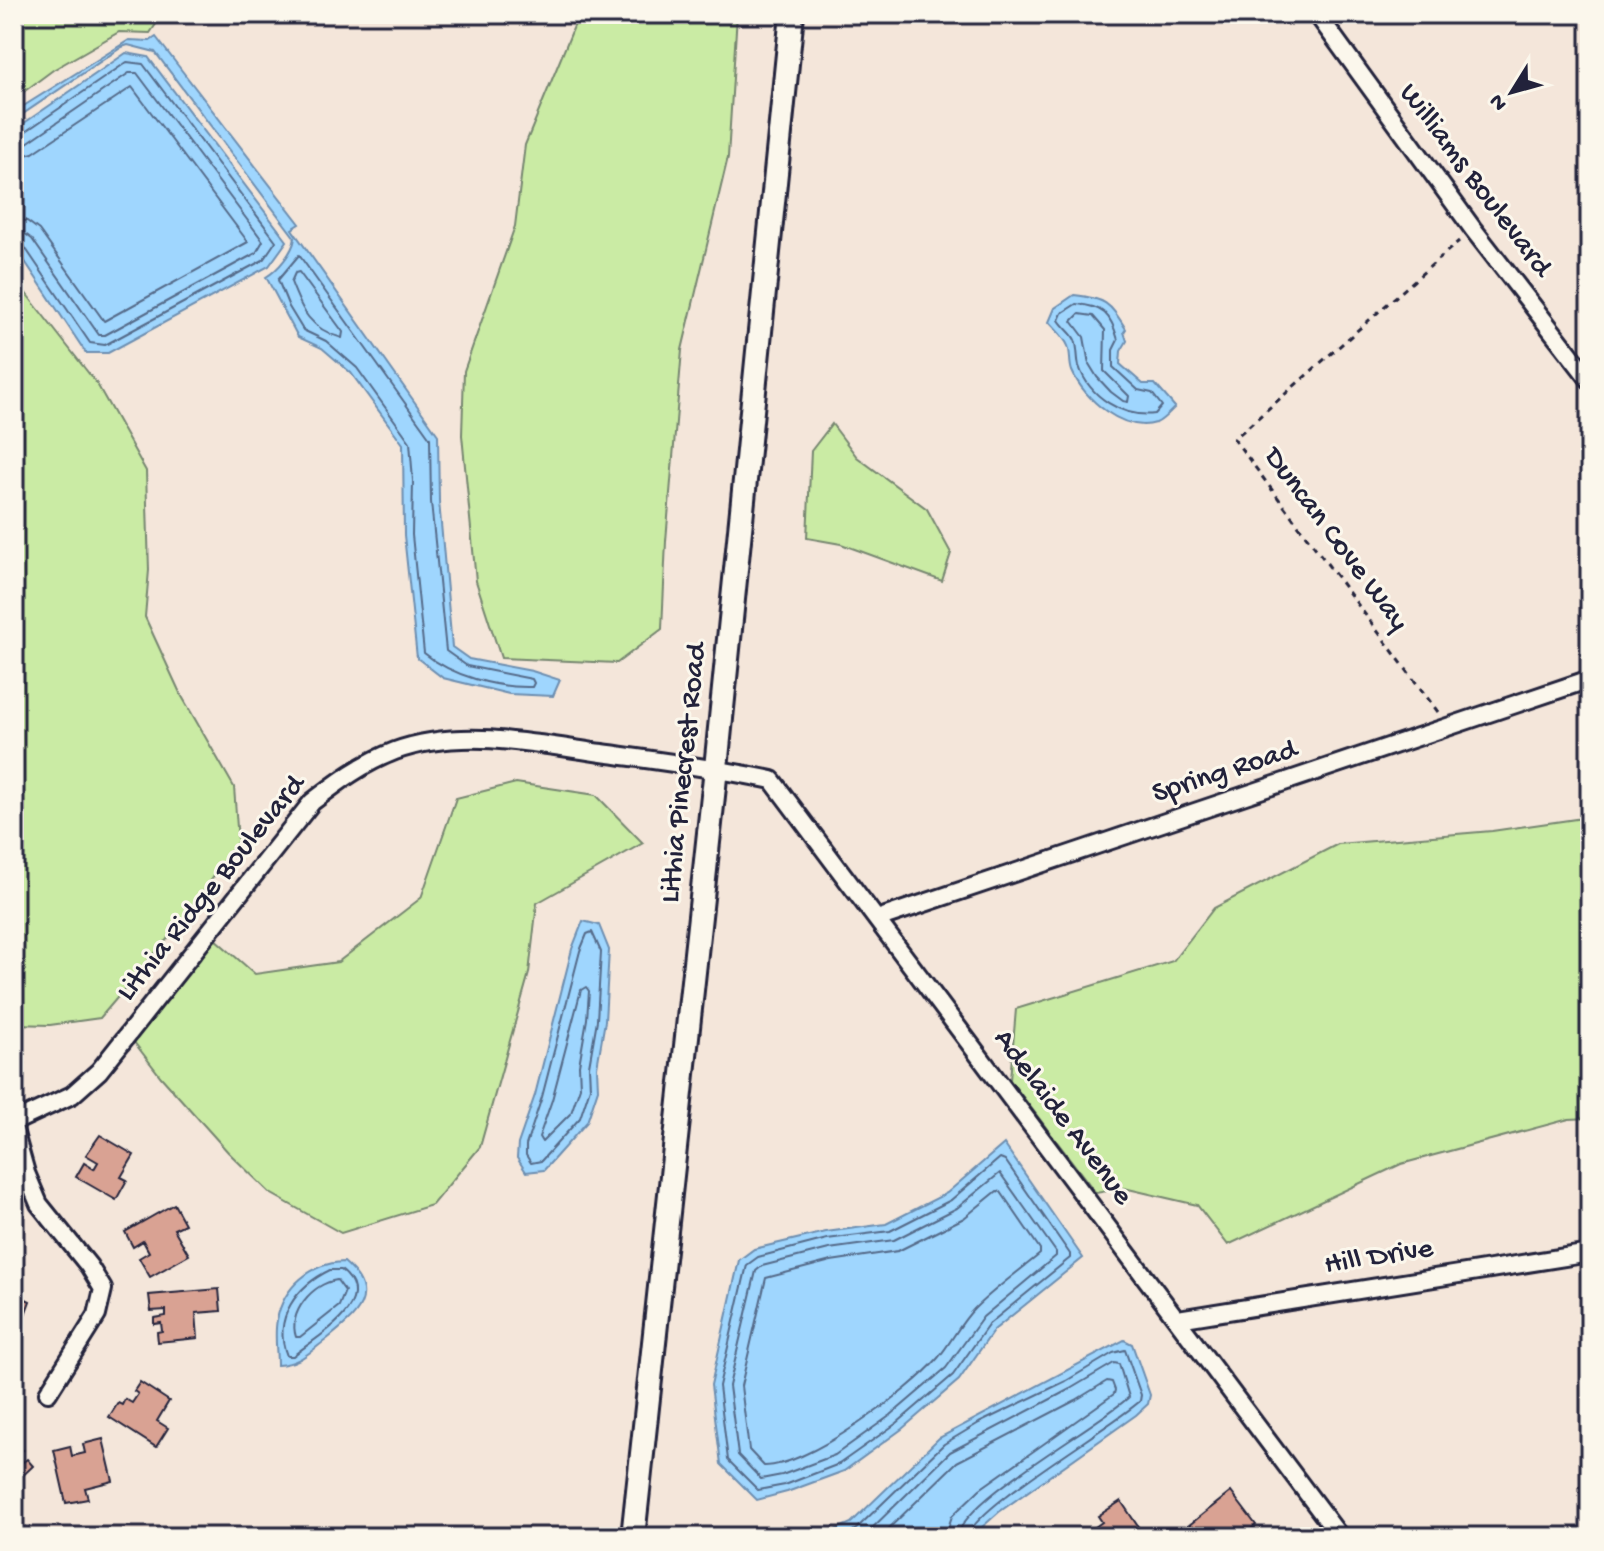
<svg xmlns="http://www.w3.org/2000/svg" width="1604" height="1551" viewBox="0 0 1604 1551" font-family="'Gochi Hand',sans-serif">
  <rect width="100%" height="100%" fill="#f4e6da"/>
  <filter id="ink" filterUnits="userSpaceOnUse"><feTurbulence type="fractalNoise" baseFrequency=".0125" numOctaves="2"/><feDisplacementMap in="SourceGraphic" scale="16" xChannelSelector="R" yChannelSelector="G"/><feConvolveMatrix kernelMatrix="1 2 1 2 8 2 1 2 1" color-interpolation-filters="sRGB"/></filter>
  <g filter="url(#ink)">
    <g fill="#caeba4" stroke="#768670" stroke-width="2">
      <path d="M 14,14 L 163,14 L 150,33 L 119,32 L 53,70 L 14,99 Z"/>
      <path d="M 579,14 L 737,14 L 728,157 L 682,350 L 666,541 L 662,629 L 617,663 L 501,658 L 476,581 L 462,435 L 464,371 L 515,226 L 525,145 Z"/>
      <path d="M 14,278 L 97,384 L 146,471 L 149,570 L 145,617 L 180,693 L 234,787 L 238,841 L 186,917 L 100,1018 L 50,1025 L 14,1024 Z"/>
      <path d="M 832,424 L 857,457 L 927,509 L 951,553 L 942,581 L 841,544 L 807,538 L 811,451 Z"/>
      <path d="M 516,783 L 596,795 L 643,843 L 537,903 L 529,973 L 480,1147 L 432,1205 L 341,1233 L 270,1193 L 228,1152 L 161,1077 L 134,1042 L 215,939 L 255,974 L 338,962 L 421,898 L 456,798 Z"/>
      <path d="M 1590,817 L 1590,1118 L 1569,1119 L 1401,1164 L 1228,1245 L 1197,1205 L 1124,1188 L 1096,1193 L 1010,1080 L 1016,1009 L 1173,961 L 1214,908 L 1338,844 L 1492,831 Z"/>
    </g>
    <g fill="#9fd6fe" stroke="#6d8eb0" stroke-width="2">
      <path d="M 156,37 L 300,224 L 292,229 L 438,435 L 439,501 L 452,647 L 469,659 L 532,671 L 560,680 L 553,696 L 509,694 L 443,678 L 417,658 L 404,535 L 403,444 L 351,373 L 322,348 L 298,337 L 266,277 C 278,270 293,252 295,238 L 155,52 L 128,45 L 122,47 L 14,120 L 14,112 L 129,40 L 150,41 Z"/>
      <path d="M 126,53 L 148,57 L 287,241 L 269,266 L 108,353 L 86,353 L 14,245 L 14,130 Z"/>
      <path d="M 1074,295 C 1106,299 1109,302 1126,329 L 1124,332 L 1127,341 L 1121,351 L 1120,364 L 1143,384 L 1155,384 L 1175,407 C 1170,412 1162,421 1156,423 C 1123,433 1084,399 1072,371 C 1069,363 1071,354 1068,346 C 1065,338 1055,329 1049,322 L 1055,308 Z"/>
      <path d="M 583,921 L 599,925 L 609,950 L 605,1021 L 597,1067 L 598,1089 L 587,1122 L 544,1170 L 526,1172 L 517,1158 L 518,1144 L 535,1095 L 572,949 Z"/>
      <path d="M 1004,1144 L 1083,1258 L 994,1330 L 959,1380 L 902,1429 L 844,1471 L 787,1492 L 757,1500 L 721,1464 L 711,1385 L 739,1260 L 754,1249 L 826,1232 L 886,1224 L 947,1193 Z"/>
      <path d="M 344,1262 C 383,1295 356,1316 326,1340 C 308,1353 300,1364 277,1365 C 277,1351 274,1334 277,1320 C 283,1287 311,1263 344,1262 Z"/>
      <path d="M 1124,1340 L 1132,1344 L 1150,1395 L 1148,1404 L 1136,1415 L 999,1512 L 971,1537 L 819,1537 L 851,1523 L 939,1438 Z"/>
    </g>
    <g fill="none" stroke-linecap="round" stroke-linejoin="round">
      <g stroke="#546a89" stroke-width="2">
        <path d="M 14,136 L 22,134 L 127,62 L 143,64 L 276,241 L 263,260 L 105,345 L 90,343 L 24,246 L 14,242"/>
        <path d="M 14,146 L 27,143 L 129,73 L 137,73 L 263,241 L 256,253 L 105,335 L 99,335 L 32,239 L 24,233 L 14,232"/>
        <path d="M 14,158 L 33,153 L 132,87 L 248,242 L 104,321 L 39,230 L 27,221 L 14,220"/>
        <path d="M 299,255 L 430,438 L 431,502 L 446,651 L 467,666 L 532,679 L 534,683 L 532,687 C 496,688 452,676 424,653 L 412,535 L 413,481 L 410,442 L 357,368 L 326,341 L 303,330 L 289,307 L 278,280 Z"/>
        <path d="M 299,272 L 343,332 L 342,338 C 310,329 302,311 291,282 L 295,273 Z"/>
        <path d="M 1076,304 C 1103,306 1111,314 1118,340 L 1113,350 L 1113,367 L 1138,390 L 1152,393 L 1162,406 L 1155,414 C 1123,418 1089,397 1079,366 C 1077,358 1078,348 1075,340 C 1072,333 1063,327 1059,320 L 1062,313 Z"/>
        <path d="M 1079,314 L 1093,316 L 1105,330 L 1104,371 L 1129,396 L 1128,402 L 1123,401 L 1111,392 L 1097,377 L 1089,364 L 1084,337 L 1072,321 Z"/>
        <path d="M 592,932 L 601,952 L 597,1020 L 589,1066 L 590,1088 L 580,1118 L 541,1161 L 531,1163 L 526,1155 L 526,1145 L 542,1097 L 580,951 L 587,934 Z"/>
        <path d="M 586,987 L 589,991 L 587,1019 L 579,1065 L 580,1087 L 571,1113 L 542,1142 L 539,1137 L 552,1100 L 581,990 Z"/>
        <path d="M 1000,1158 L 1005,1160 L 1070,1254 L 1070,1258 L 989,1324 L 953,1375 L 897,1423 L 839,1464 L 785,1485 L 758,1490 L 728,1460 L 719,1386 L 747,1265 L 758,1257 L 827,1239 L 890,1231 L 951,1200 Z"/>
        <path d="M 1000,1173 L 1056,1252 L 1056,1256 L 983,1317 L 946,1368 L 891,1415 L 835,1455 L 782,1475 L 761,1479 L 738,1455 L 729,1386 L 756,1271 L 762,1266 L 829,1249 L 894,1240 L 957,1208 Z"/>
        <path d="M 997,1191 L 1001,1192 L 1040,1249 L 1040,1254 C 1018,1272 994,1289 974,1309 C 960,1323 951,1343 938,1358 C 910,1391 807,1467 764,1466 L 749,1450 L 741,1386 L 766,1278 L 831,1261 L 898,1251 L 964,1218 Z"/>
        <path d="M 330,1270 L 341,1270 C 382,1302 316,1337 293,1356 L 287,1356 C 272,1318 297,1286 330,1270 Z"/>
        <path d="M 337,1280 L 345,1291 L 339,1306 L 300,1337 L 296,1337 C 288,1312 312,1284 337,1280 Z"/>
        <path d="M 843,1537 L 856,1529 L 944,1444 L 979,1423 L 1066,1381 L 1113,1353 L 1125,1350 L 1141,1395 L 1140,1401 C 1112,1427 971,1509 968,1537"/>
        <path d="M 863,1537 L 950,1452 L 1070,1389 L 1114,1363 L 1119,1364 L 1129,1397 C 1098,1426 960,1501 958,1537"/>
        <path d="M 880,1537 L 957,1462 L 1076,1400 L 1107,1381 L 1112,1382 L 1115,1390 L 1114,1394 L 980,1489 L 952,1516 L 945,1537"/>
      </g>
    </g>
    <g fill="#d9a293" stroke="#22223b" stroke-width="2">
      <path d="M 14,1046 L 25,1063 L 16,1069 L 18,1072 L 14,1075 Z"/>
      <path d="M 100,1135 L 134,1155 L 121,1177 L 127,1180 L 116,1200 L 76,1177 L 84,1163 L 94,1169 L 98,1162 L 86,1155 Z"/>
      <path d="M 174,1204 L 185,1224 L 174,1229 L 189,1255 L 150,1277 L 139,1258 L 149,1252 L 143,1241 L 133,1247 L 125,1232 Z"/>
      <path d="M 219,1289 L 221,1311 L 196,1313 L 198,1338 L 158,1342 L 157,1332 L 162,1331 L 161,1323 L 154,1324 L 154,1318 L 166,1316 L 166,1310 L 151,1311 L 149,1295 Z"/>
      <path d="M 14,1293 L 30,1301 L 23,1320 L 18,1317 L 15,1322 Z"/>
      <path d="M 140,1382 L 169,1401 L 157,1421 L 168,1428 L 156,1447 L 109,1417 L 118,1403 L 122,1405 L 125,1399 L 132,1403 L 138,1394 L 134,1391 Z"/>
      <path d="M 103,1439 L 113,1481 L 85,1488 L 88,1499 L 66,1503 L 54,1450 L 70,1446 L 72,1456 L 85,1453 L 83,1444 Z"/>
      <path d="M 14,1444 L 23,1450 L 17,1455 L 23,1462 L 27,1459 L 33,1466 L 14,1484 Z"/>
      <path d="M 1231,1492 L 1256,1525 L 1241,1537 L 1183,1537 L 1179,1533 Z"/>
      <path d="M 1121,1501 L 1145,1537 L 1095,1537 L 1091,1530 L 1102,1522 L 1098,1516 Z"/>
    </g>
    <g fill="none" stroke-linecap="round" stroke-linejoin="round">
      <defs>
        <g id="street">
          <path d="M 1317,14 L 1473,229 L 1590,380"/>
          <path d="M 877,919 L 1590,679"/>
          <path d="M 14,1122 L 72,1095 L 99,1071 L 312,802 C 338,782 363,763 395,751 C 460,727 536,744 602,753 C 659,761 716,768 772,780 L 1340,1537"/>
          <path d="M 14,1130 L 26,1173 L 39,1204 L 89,1266 L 103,1289 L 97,1315 L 48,1393"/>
          <path d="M 1178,1319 L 1590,1253"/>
        </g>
        <path id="secondary" d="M 633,1537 L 716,768 L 792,14"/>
      </defs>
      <use href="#street" stroke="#22223b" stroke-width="22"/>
      <use href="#secondary" stroke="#22223b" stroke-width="28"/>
      <path stroke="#22223b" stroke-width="3" stroke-dasharray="6 6" stroke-linecap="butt" d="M 1438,712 L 1234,439 L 1459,241"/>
      <use href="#street" stroke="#fbf7ec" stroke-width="16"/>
      <use href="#secondary" stroke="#fbf7ec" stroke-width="22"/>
    </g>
  </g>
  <g text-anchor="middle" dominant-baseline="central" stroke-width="6" stroke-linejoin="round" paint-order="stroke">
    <g font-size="30" fill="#22223b" stroke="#fbf7ec">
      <text transform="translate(1474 181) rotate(53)">Williams Boulevard</text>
      <text transform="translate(1335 540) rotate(53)">Duncan Cove Way</text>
      <text transform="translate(685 773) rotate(-84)">Lithia Pinecrest Road</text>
      <text transform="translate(1225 773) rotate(-18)">Spring Road</text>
      <text transform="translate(212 889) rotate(-51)">Lithia Ridge Boulevard</text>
      <text transform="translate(1062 1118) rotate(53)">Adelaide Avenue</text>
      <text transform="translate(1379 1258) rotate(-9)">Hill Drive</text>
    </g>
  </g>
  <rect width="1604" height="1551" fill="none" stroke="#fbf7ec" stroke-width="48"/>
  <rect x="24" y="24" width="1556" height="1503" fill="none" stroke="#22223b" stroke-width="3" filter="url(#ink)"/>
  <g transform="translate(1512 92) rotate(233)" stroke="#fbf7ec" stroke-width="6" paint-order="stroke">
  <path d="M0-6L14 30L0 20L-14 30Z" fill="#22223b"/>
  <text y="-12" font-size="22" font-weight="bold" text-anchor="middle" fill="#22223b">N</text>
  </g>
</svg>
